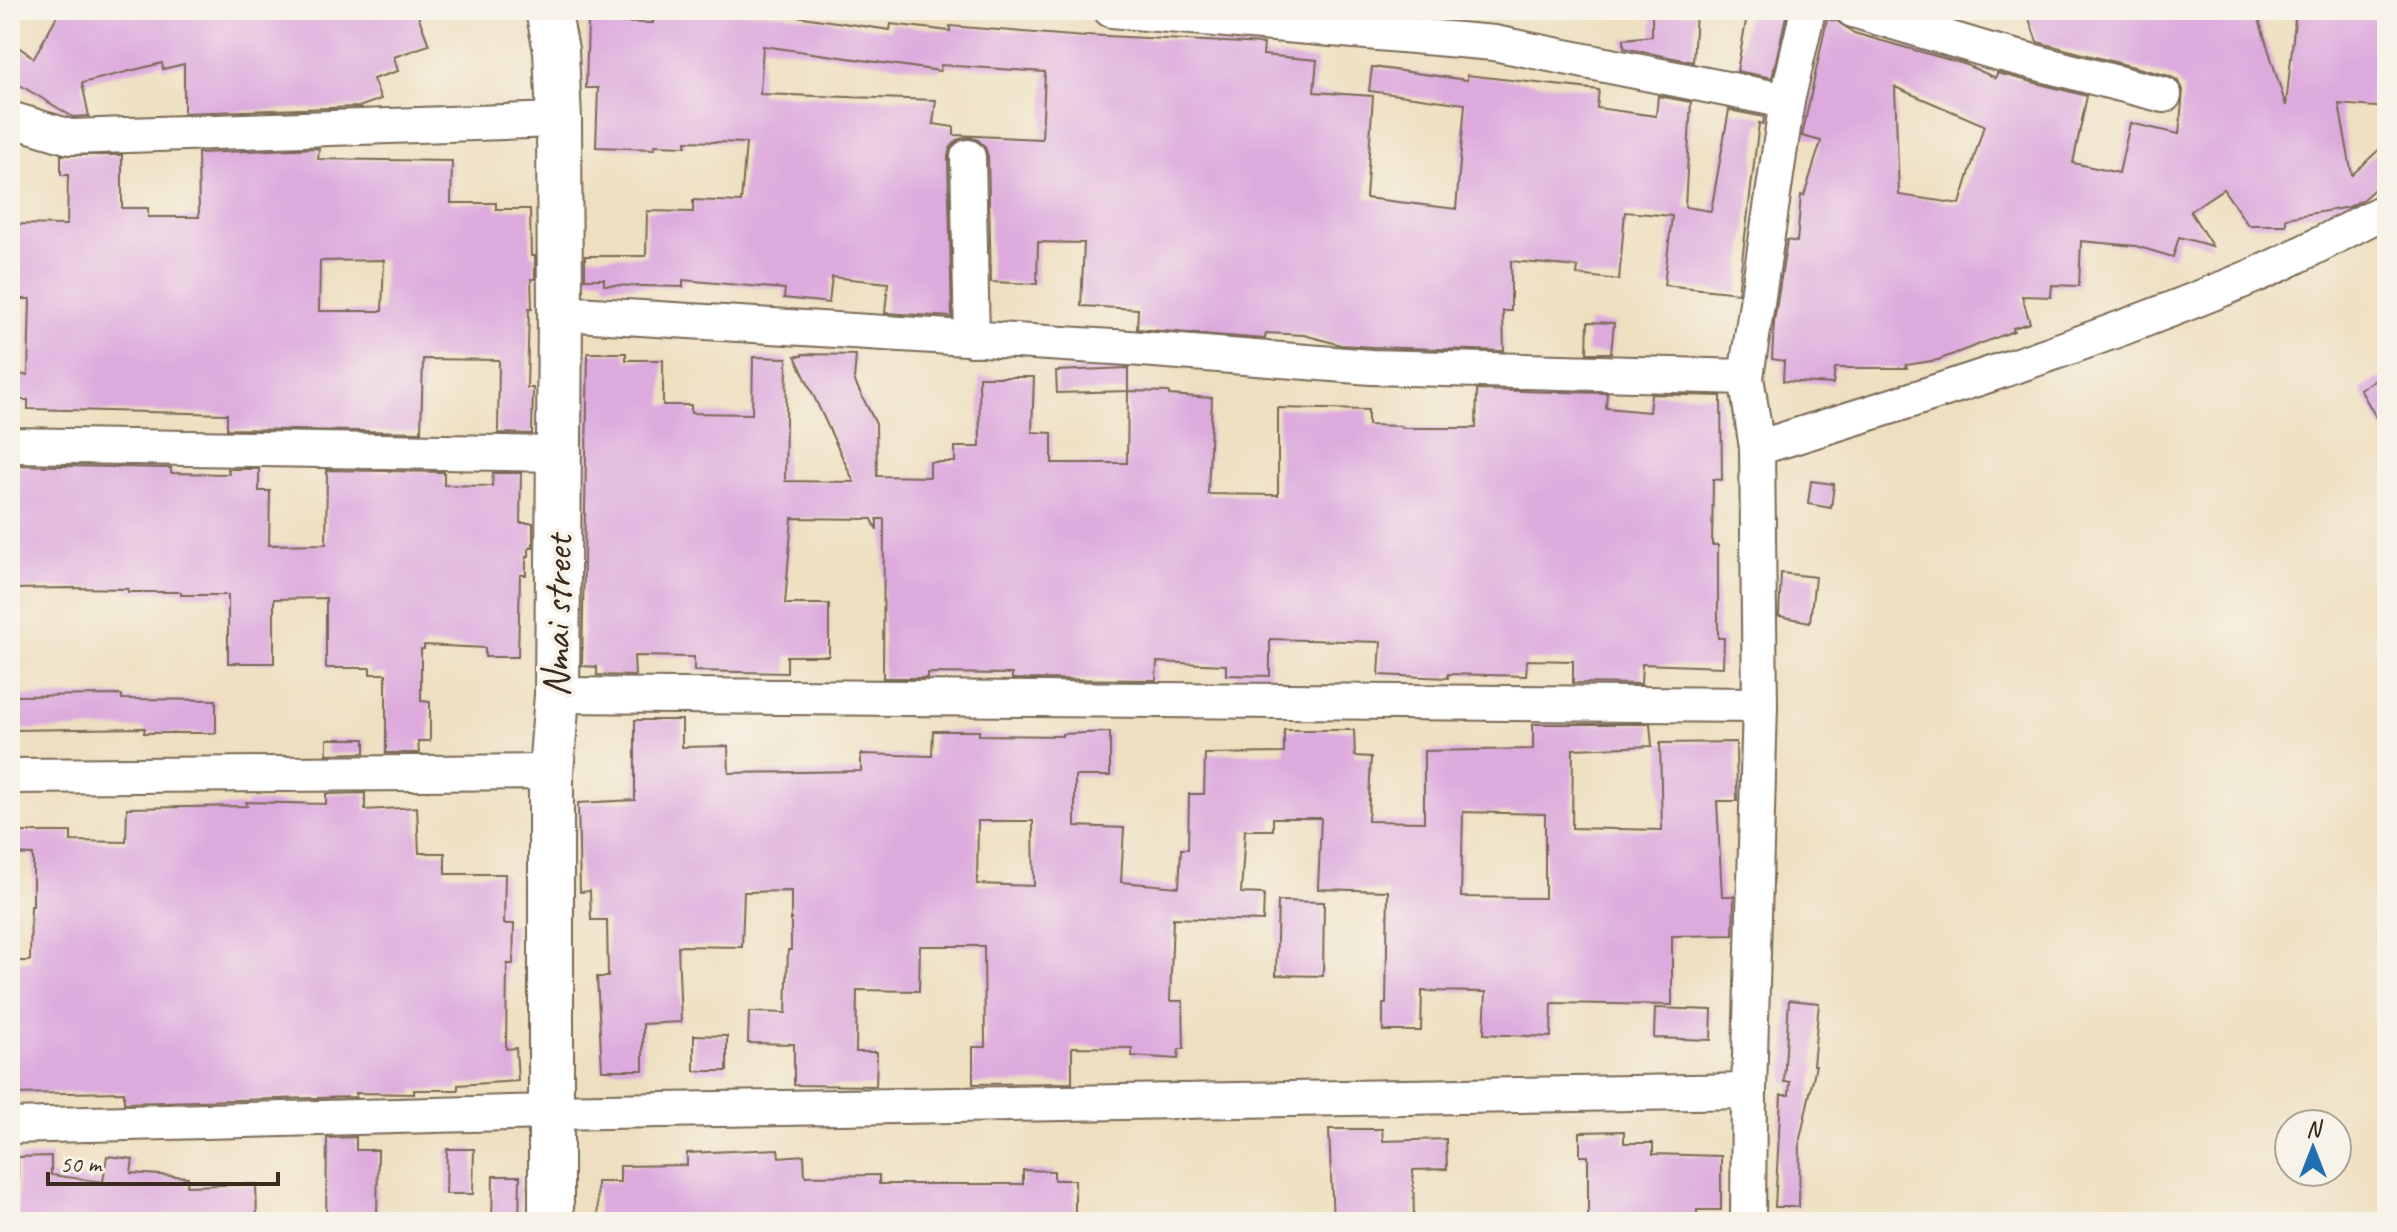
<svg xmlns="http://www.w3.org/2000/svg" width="2397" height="1232" viewBox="0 0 2397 1232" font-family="Caveat,sans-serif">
  <rect width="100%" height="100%" fill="#f7f3e8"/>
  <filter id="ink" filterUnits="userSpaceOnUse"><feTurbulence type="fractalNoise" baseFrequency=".0125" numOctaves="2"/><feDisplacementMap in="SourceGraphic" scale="16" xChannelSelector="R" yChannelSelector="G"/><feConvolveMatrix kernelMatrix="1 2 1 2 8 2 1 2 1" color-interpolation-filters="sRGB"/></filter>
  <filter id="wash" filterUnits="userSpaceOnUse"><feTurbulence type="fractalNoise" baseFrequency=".006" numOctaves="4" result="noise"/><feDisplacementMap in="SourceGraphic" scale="32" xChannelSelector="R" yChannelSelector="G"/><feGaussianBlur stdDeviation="1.8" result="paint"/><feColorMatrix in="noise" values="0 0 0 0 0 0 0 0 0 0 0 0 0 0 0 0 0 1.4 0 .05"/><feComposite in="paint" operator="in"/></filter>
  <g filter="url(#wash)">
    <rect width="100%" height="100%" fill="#eedfc0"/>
    <g id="blocks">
      <g fill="#dad" fill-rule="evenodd">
        <path d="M 60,10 L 416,10 L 429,45 L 394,57 L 398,71 L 373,79 L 381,99 L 359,107 L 184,113 L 184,64 L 163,69 L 162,63 L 82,83 L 89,116 L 73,117 L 10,79 L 10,41 L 34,58 Z"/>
        <path d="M 654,10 L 776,13 L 890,30 L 891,24 L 950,31 L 950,26 L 1085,37 L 1086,35 L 1264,44 L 1263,55 L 1317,60 L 1314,92 L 1373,96 L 1366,198 L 1456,209 L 1465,104 L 1369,91 L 1372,67 L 1467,80 L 1467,75 L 1599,90 L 1597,108 L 1656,116 L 1658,96 L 1691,102 L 1685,207 L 1711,211 L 1729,110 L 1764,117 L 1763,124 L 1759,123 L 1738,293 L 1664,285 L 1672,216 L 1625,212 L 1619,280 L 1577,275 L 1578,267 L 1511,261 L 1511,311 L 1503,311 L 1504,351 L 1372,347 L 1341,345 L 1304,335 L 1266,333 L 1265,339 L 1137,329 L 1138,309 L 1081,306 L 1084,243 L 1038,242 L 1037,284 L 991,282 L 988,156 L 985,147 L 978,140 L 968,137 L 957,140 L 950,148 L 948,157 L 952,317 L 885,313 L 888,283 L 832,277 L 829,303 L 784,298 L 785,289 L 683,280 L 683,287 L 604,285 L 604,279 L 585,279 L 585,256 L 646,256 L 647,211 L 693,212 L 693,200 L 741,202 L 746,143 L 686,141 L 686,146 L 655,145 L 655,149 L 596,147 L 598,88 L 586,88 L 588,22 L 653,23 ZM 763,46 L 940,71 L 941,65 L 1045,72 L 1042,139 L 954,135 L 954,127 L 933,124 L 936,100 L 760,94 Z"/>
        <path d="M 1748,10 L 1787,12 L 1772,78 L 1737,71 Z"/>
        <path d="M 2026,10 L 2256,10 L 2286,106 L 2296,10 L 2351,10 L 2350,17 L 2387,14 L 2387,108 L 2339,104 L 2352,175 L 2387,142 L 2387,178 L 2362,200 L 2349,207 L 2286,218 L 2286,225 L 2248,225 L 2223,189 L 2190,211 L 2212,246 L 2179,237 L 2173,257 L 2136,246 L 2081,241 L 2079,286 L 2052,285 L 2051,297 L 2022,296 L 2030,323 L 2013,328 L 2014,331 L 1938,360 L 1906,365 L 1907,368 L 1835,368 L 1833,384 L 1783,381 L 1784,361 L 1772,359 L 1774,322 L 1787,240 L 1797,242 L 1801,195 L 1804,196 L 1821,141 L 1802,136 L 1827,19 L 1837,21 L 1854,33 L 1964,64 L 1996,78 L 1997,73 L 2087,96 L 2073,163 L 2119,173 L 2130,123 L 2179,134 L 2183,90 L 2177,80 L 2169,76 L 2037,42 ZM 1895,87 L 1984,125 L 1960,204 L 1899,195 Z"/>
        <path d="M 1696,13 L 1693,62 L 1624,48 L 1624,39 L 1652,36 L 1652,14 Z"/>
        <path d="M 319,148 L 318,159 L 452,161 L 451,203 L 496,203 L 496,209 L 530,209 L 531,256 L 535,256 L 535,279 L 531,279 L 532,308 L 529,308 L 527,388 L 533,388 L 532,434 L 498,433 L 499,360 L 423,359 L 421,432 L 227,429 L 227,414 L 28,409 L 28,400 L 10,400 L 10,374 L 28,375 L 30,299 L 10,299 L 10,224 L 67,225 L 68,175 L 61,175 L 61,155 L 122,155 L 122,208 L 148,208 L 148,217 L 199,217 L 198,153 ZM 384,260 L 382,311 L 319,311 L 320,261 Z"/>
        <path d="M 1588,322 L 1614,323 L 1611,353 L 1587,353 Z"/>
        <path d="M 588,353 L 626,353 L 626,360 L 663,360 L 663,405 L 691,405 L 691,413 L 752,414 L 753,357 L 787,358 L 785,481 L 854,482 L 795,356 L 802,356 L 802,354 L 856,355 L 854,380 L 876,424 L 877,476 L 930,477 L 930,462 L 955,462 L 955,447 L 980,447 L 979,377 L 1034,377 L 1032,432 L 1052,433 L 1052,463 L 1127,463 L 1128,391 L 1169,392 L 1169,395 L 1212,398 L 1208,494 L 1278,495 L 1278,408 L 1368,410 L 1368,425 L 1401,426 L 1401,428 L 1476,428 L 1477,390 L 1607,393 L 1606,408 L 1649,412 L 1651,394 L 1721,396 L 1722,480 L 1713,479 L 1712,545 L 1718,545 L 1718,638 L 1724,638 L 1723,667 L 1642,664 L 1641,684 L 1573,683 L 1573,661 L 1527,660 L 1526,676 L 1448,674 L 1448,678 L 1379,675 L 1381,642 L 1270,639 L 1270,676 L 1226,675 L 1226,665 L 1157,662 L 1156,680 L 1012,679 L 1012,674 L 927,673 L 927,678 L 883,678 L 884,519 L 877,519 L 877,530 L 872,519 L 792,518 L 785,604 L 829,604 L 829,656 L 787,656 L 787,673 L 694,671 L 694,657 L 634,656 L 635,676 L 597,675 L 597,667 L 582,666 Z"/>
        <path d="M 1128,368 L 1128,391 L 1057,393 L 1056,371 Z"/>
        <path d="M 2387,374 L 2387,437 L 2360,389 Z"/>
        <path d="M 10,465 L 171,468 L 171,473 L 229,474 L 228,469 L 259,469 L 259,491 L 270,491 L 269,545 L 326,544 L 327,470 L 444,472 L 444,485 L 492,486 L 493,473 L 521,473 L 520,523 L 533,523 L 533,548 L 529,548 L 529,556 L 526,556 L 526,575 L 520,575 L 518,657 L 485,657 L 485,648 L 424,645 L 424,649 L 421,649 L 421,701 L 430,702 L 430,741 L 418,741 L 419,753 L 386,753 L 386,674 L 370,674 L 370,668 L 326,668 L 326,598 L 274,599 L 274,663 L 228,663 L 228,595 L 181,595 L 181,592 L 128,592 L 128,589 L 71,588 L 10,589 Z"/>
        <path d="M 1811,481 L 1834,484 L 1831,508 L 1808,504 Z"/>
        <path d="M 1781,573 L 1815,577 L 1810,622 L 1779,616 Z"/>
        <path d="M 122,695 L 122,699 L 216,700 L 216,733 L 144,733 L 145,728 L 10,730 L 10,696 Z"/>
        <path d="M 635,720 L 682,720 L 682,747 L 728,746 L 729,773 L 861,771 L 861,754 L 932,756 L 933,731 L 979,731 L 979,735 L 1062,736 L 1062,734 L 1110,732 L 1110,776 L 1075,776 L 1075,826 L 1124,828 L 1121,882 L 1179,887 L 1181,849 L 1188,849 L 1189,794 L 1204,794 L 1205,754 L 1284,753 L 1284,730 L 1354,730 L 1355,756 L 1371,757 L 1368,821 L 1424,822 L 1424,751 L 1533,749 L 1533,724 L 1650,724 L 1652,746 L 1573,749 L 1572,828 L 1662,830 L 1660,743 L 1736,742 L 1737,801 L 1717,801 L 1722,896 L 1734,896 L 1733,935 L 1672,936 L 1672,1005 L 1552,1003 L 1551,1037 L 1484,1034 L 1486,992 L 1422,991 L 1421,1031 L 1383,1031 L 1383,1004 L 1386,1004 L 1388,891 L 1318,889 L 1321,818 L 1273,818 L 1273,830 L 1245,830 L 1241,893 L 1264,894 L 1263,921 L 1173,918 L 1170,1001 L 1183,1001 L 1184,1049 L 1179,1049 L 1178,1059 L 1132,1056 L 1132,1048 L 1072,1047 L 1072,1083 L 973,1084 L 973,1047 L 985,1047 L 984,946 L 920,946 L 919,991 L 857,990 L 856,1052 L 877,1052 L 876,1086 L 794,1085 L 794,1044 L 748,1043 L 749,1012 L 786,1013 L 788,950 L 791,950 L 791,891 L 744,892 L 742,947 L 678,946 L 681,1022 L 643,1024 L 643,1070 L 602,1070 L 597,977 L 608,977 L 607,920 L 591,920 L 590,891 L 580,892 L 578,803 L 635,800 ZM 1463,812 L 1545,814 L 1545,898 L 1461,897 ZM 978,821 L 1033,821 L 1034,886 L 977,884 Z"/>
        <path d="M 327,739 L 365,739 L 365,753 L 327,754 Z"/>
        <path d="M 365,793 L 365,810 L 417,807 L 419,853 L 445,853 L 445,874 L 505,874 L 504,924 L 514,924 L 513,964 L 507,964 L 506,1049 L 516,1048 L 518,1081 L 458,1085 L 458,1090 L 414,1090 L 414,1094 L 356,1093 L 356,1097 L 124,1103 L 124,1092 L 10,1094 L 10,961 L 30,961 L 31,906 L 33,906 L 33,855 L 10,854 L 10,832 L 71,832 L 71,841 L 126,842 L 127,808 L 247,806 L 246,802 L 326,804 L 326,794 Z"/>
        <path d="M 1278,901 L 1324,902 L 1323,976 L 1276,975 Z"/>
        <path d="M 1789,1000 L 1819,1003 L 1813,1065 L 1816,1065 L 1800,1139 L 1799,1207 L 1775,1207 L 1781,1095 L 1789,1095 L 1790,1082 L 1784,1082 Z"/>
        <path d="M 1655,1008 L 1712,1010 L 1711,1040 L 1654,1038 Z"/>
        <path d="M 694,1035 L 727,1036 L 727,1071 L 694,1071 Z"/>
        <path d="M 1329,1129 L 1382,1129 L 1383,1141 L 1446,1139 L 1447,1169 L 1413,1170 L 1414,1222 L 1333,1222 Z"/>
        <path d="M 1624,1131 L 1624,1143 L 1653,1143 L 1653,1154 L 1721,1156 L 1721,1210 L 1697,1210 L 1697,1222 L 1588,1222 L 1588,1156 L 1580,1156 L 1580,1132 Z"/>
        <path d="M 356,1137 L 356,1150 L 378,1150 L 377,1222 L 326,1222 L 327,1138 Z"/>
        <path d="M 447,1149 L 474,1149 L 473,1194 L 446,1194 Z"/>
        <path d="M 778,1149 L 779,1157 L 804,1155 L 805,1176 L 879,1175 L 879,1184 L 1023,1184 L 1023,1170 L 1054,1171 L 1054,1180 L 1075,1180 L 1075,1222 L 598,1222 L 597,1182 L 620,1182 L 620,1166 L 687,1165 L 687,1153 Z"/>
        <path d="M 51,1156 L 51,1175 L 103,1182 L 107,1156 L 133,1159 L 131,1173 L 188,1177 L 187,1186 L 256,1184 L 257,1222 L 18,1222 L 18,1157 Z"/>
        <path d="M 493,1176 L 520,1176 L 519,1222 L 492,1222 Z"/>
      </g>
    </g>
  </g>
  <g filter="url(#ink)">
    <use href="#blocks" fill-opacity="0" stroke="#7a6957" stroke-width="2"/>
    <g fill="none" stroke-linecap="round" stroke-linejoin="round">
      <defs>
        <g id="minor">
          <path d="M 1111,10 L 1494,43 L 1787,101"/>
          <path d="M 1853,10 L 1991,51 L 2164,95"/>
          <path d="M 10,119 L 70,137 L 559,120"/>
          <path d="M 968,157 L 972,339"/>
          <path d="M 560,313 L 1129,348 L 1371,367 L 1746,377"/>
          <path d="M 10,445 L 560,454"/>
          <path d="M 1757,448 C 1924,397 2090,345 2251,277 C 2297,258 2342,232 2387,210"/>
          <path d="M 557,695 L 1760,705"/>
          <path d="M 10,776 L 551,772"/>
          <path d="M 10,1126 L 551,1112 L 1749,1091"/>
          <path d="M 1748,1222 L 1749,1091 L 1760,705 L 1757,448 L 1746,377 L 1787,101 L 1808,10"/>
        </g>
        <path id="tertiary" d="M 548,10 L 556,50 L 559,120 L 560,313 L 557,695 L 551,772 L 551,1222"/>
      </defs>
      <use href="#minor" stroke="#7a6957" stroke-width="38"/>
      <use href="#tertiary" stroke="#7a6957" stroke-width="48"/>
      <use href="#minor" stroke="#fff" stroke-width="34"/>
      <use href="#tertiary" stroke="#fff" stroke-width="44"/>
    </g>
  </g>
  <g text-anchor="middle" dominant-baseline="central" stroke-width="8" stroke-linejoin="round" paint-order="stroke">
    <g font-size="40" fill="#3b2a1e" stroke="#f7f3e8">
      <text transform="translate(557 616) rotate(-89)">Nmai street</text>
    </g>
  </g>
  <rect width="2397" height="1232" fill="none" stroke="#f7f3e8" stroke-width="40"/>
  <g transform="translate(2313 1148)"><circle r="38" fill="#f7f3e8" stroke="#aca397" stroke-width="2"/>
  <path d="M0-6L14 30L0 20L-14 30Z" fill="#1f6fb2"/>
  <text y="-12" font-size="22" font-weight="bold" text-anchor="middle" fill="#3b2a1e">N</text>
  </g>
  <path d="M48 1172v12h230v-12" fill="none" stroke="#3b2a1e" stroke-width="4"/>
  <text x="60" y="1172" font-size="24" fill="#3b2a1e" stroke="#f7f3e8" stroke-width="6" paint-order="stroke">50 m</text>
</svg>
